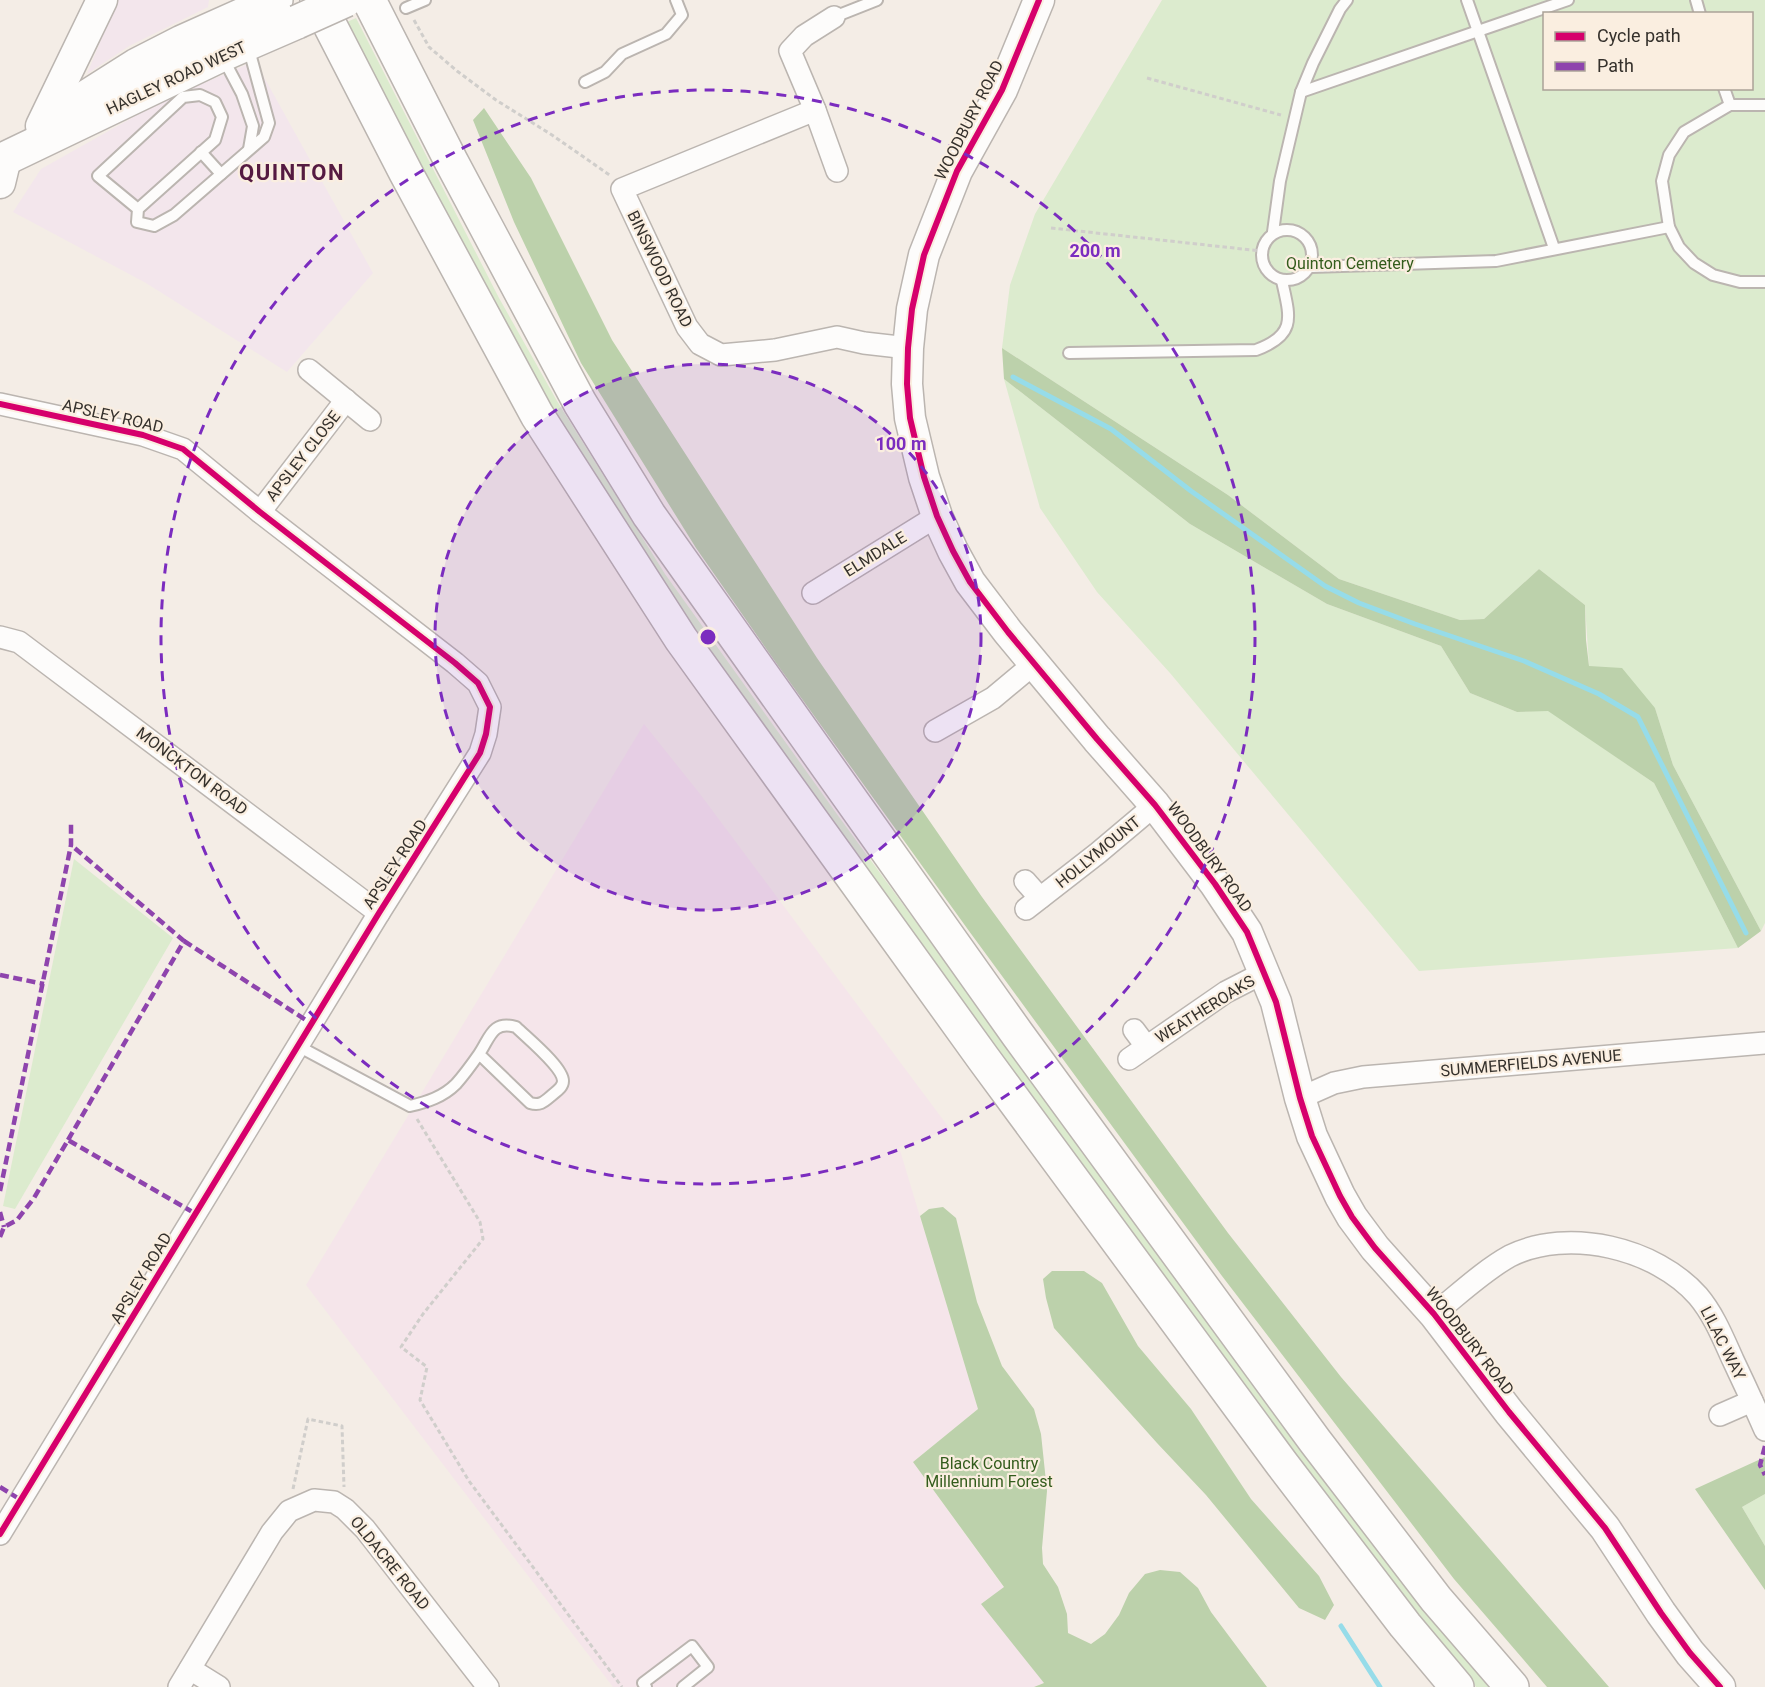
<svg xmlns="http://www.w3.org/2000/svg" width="1765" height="1687" viewBox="0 0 1765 1687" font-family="Roboto,sans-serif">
  <rect width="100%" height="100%" fill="#f4ede6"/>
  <g fill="#f3e6ec">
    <path d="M 117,0 L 209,0 L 208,7 L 129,46 L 87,74 Z"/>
    <path d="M 255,61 L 373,273 L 287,372 L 146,283 L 13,212 L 41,169 L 162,101 Z"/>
  </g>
  <path fill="#f5e5ea" d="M 644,724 L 700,794 L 950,1129 L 899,1147 L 978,1409 L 913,1462 L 1004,1588 L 982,1603 L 1044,1683 L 1034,1687 L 613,1687 L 306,1285 Z"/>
  <g fill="#dcebce" fill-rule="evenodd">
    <path d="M 1162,0 L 1765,0 L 1765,923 L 1761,931 L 1673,765 L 1655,708 L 1589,666 L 1585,605 L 1539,569 L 1484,619 L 1460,620 L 1339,579 L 1228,495 L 1002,348 L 1010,285 L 1035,214 ZM 1544,14 L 1752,14 L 1752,88 L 1544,88 Z"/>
    <path d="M 356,18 L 499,298 L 557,401 L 665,574 L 839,817 L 1354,1520 L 1433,1619 L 1491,1687 L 1476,1687 L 1326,1500 L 676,610 L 513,346 L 347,22 Z"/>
    <path d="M 1004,379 L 1190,524 L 1327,604 L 1441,646 L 1470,693 L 1517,712 L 1548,710 L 1654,783 L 1738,948 L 1419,971 L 1170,673 L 1097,592 L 1040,508 Z"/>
    <path d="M 74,859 L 173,938 L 15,1209 L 3,1206 Z"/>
    <path d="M 1765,1494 L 1765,1546 L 1742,1507 Z"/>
  </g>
  <g fill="#bcd1ab">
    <path d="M 484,108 L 531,178 L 612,340 L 817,658 L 982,897 L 1228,1233 L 1341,1377 L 1609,1687 L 1547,1687 L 1454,1579 L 1222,1276 L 969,931 L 779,667 L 696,548 L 581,363 L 514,222 L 473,120 Z"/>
    <path d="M 1002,348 L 1228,495 L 1339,579 L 1460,620 L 1484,619 L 1539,569 L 1585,605 L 1586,640 L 1589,666 L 1622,668 L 1655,708 L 1673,765 L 1761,931 L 1738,948 L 1654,783 L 1548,711 L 1517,712 L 1470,693 L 1441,646 L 1327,604 L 1190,524 L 1004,379 Z"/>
    <path d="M 943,1207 L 956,1218 L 977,1302 L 1002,1366 L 1034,1409 L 1041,1434 L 1047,1491 L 1042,1548 L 1043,1564 L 1058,1587 L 1067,1614 L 1068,1633 L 1091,1644 L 1105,1634 L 1119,1615 L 1129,1593 L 1145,1574 L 1160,1570 L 1180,1572 L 1198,1588 L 1211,1612 L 1267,1687 L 1034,1687 L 1044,1683 L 981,1604 L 1004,1587 L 913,1462 L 978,1409 L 920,1216 L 929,1209 Z"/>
    <path d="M 1052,1271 L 1084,1271 L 1102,1283 L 1138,1346 L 1191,1409 L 1251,1499 L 1319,1576 L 1334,1605 L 1325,1620 L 1299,1608 L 1206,1495 L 1157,1443 L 1054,1328 L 1046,1298 L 1043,1279 Z"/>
    <path d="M 1765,1457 L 1765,1494 L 1742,1507 L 1765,1546 L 1765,1590 L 1695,1489 Z"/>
  </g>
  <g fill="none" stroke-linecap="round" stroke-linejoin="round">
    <g stroke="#96dce9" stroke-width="5">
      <path d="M 1013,377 L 1111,429 L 1191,491 L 1325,586 L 1359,603 L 1415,624 L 1524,661 L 1599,694 L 1638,717 L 1746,933"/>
      <path d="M 1341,1626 L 1380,1687"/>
    </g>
    <defs>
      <g id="lane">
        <path d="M 1467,0 L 1554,248"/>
        <path d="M 1696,0 L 1700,14"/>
        <path d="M 406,8 L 425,0"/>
        <path d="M 834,17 L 877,0"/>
        <path d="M 223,58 L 242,94 L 253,126 L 249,149"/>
        <path d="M 585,82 L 605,72 L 622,54 L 666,34 L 682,15 L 676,0"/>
        <path d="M 1724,88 L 1730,105"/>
        <path d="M 1301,92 L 1568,0"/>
        <path d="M 1765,105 L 1730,105 L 1684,132 L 1669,155 L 1662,181 L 1669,227 L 1679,247 L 1694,263 L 1713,275 L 1740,282 L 1765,282"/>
        <path d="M 201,152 L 221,174"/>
        <path d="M 138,209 L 98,176 L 183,97 L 200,95 L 215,102 L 222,117 L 215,140 L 138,209 L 137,222 L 154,226 L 174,215 L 264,137 L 269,123 L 248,46"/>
        <circle cx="1287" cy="255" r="25"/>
        <path d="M 1273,232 L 1280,181 L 1301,92 L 1313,63 L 1340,9 L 1347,0"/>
        <path d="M 1311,267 L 1496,261 L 1669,227"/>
        <path d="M 1069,353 L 1256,350 C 1297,335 1290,317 1282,281"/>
        <path d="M 298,1046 L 410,1106 C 427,1102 443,1097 456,1084 C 464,1075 472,1064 479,1054 C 490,1038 492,1020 516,1027 C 527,1038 563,1067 563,1081 C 563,1088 555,1092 551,1096 C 544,1102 540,1106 530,1103 L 479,1054"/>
        <path d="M 646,1687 L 643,1683 L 692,1646 L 708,1667 L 683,1687"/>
      </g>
      <g id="street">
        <path d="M 815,110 L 790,51 L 804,36 L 834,17"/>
        <path d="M 837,171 L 815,110 L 622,189 L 687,327 L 700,344 L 721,355 L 775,350 L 837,337 L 864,343 L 908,348"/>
        <path d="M 309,370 L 370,420"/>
        <path d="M 0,404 L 143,435 L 183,449 L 260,512 L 455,663 L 478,683 L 490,707 L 486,734 L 480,753 L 379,913 L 0,1534"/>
        <path d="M 260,512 L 346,400"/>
        <path d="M 813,593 L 937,516"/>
        <path d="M 0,637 L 19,642 L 379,913"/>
        <path d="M 935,731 L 993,698 L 1035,663"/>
        <path d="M 1025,881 L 1040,898"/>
        <path d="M 1026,909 L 1098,853 L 1155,805"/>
        <path d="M 1134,1030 L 1146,1046"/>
        <path d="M 1129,1059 L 1226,992 L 1265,972"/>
        <path d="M 1300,1098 L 1334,1083 L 1363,1077 L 1765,1043"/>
        <path d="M 1434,1314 C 1458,1295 1483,1271 1510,1256 C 1568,1227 1656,1248 1698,1296 C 1714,1315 1723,1338 1733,1360 C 1744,1383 1755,1407 1765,1430"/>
        <path d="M 1720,1415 L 1752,1401"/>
        <path d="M 190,1669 L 219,1687"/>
        <path d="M 179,1687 L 272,1532 L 289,1511 L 314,1500 L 334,1502 L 345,1509 L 365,1529 L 488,1687"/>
      </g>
      <g id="secondary">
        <path d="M 1039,0 L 1002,90 L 957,171 L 924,255 L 912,309 L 908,348 L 907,384 L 910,418 L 924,477 L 937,516 L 953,551 L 970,582 L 1008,632 L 1097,739 L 1155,805 L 1215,884 L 1247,932 L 1276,1002 L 1300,1098 L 1312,1136 L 1340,1196 L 1352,1217 L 1375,1248 L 1434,1314 L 1509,1412 L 1605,1528 L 1661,1613 L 1690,1653 L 1720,1687"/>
        <path d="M 41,126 L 102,0"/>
        <path d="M 0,183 L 6,158"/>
      </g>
      <g id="highway">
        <path d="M 317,0 L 406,173 L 537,415 L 681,639 L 983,1058 L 1282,1464 L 1405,1625 L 1457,1687"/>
        <path d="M 369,0 L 451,161 L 580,403 L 649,515 L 1018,1035 L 1315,1441 L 1436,1599 L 1512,1687"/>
        <path d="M 66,110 L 137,65 L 182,42 L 276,0"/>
        <path d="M 0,161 L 221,55 L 297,22"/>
      </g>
    </defs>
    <use href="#lane" stroke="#bbb5b0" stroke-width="14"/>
    <use href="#street" stroke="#bbb5b0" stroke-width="24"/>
    <use href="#secondary" stroke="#bbb5b0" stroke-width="33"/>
    <use href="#highway" stroke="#bbb5b0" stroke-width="36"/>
    <g stroke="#d0cecb" stroke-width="3" stroke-dasharray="4.5 3" stroke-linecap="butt">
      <path d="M 414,20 L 429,47 L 457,71 L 496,100 L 552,135 L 611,176"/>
      <path d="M 1147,78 L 1281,115"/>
      <path d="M 1051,228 L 1261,251"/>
      <path d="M 417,1119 L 480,1222 L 483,1239 L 423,1314 L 401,1347 L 427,1367 L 420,1400 L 469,1481 L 622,1687"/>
      <path d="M 293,1489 L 308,1419 L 342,1426 L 344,1487"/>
    </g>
    <use href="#lane" stroke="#fdfcfb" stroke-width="10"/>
    <use href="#street" stroke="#fdfcfb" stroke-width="21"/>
    <use href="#secondary" stroke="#fdfcfb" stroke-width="30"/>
    <use href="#highway" stroke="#fdfcfb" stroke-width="33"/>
    <defs>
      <path id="highway-bridge" d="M 297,22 L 346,0"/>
    </defs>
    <use href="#highway-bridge" stroke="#bbb5b0" stroke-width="36" stroke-linecap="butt"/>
    <use href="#highway-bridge" stroke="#fdfcfb" stroke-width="33"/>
    <g stroke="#8e44ad" stroke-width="4.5" stroke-dasharray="9 4.5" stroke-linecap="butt">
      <path d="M 184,941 L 312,1024"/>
      <path d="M 0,975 L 44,984"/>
      <path d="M 68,1140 L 184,941 L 71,845"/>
      <path d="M 0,1191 L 71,845 L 71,822"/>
      <path d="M 0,1212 L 4,1227"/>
      <path d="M 0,1237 L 4,1227 L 17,1220 L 34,1198 L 68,1140 L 196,1214"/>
      <path d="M 1765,1446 L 1760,1465 L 1765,1475"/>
      <path d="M 0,1487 L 21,1500"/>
    </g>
    <defs>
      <g id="cycleway">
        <path d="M 1039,0 L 1002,90 L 957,171 L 924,255 L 912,309 L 908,348 L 907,384 L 910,418 L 924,477 L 937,516 L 953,551 L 970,582 L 1008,632 L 1097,739 L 1155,805 L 1215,884 L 1247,932 L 1276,1002 L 1300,1098 L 1312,1136 L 1340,1196 L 1352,1217 L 1375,1248 L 1434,1314 L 1509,1412 L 1605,1528 L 1661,1613 L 1690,1653 L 1720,1687"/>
        <path d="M 0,404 L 143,435 L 183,449 L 260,512 L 455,663 L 478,683 L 490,707 L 486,734 L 480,753 L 379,913 L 0,1534"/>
      </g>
    </defs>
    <use href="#cycleway" stroke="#faeee0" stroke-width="10"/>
    <use href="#cycleway" stroke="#d6006c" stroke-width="6"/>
  </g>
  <circle cx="708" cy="637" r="273" fill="#7b2cbf" fill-opacity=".12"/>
  <g fill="none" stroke="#7b2cbf" stroke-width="3" stroke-dasharray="10 8">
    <circle cx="708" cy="637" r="273"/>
    <circle cx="708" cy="637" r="547"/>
  </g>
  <g text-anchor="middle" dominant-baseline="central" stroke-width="4.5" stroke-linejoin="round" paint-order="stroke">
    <g font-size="16" fill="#35312c" stroke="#faeee0">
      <text transform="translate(176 78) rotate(-25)">HAGLEY ROAD WEST</text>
      <text transform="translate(969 120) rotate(-63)">WOODBURY ROAD</text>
      <text transform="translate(660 269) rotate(64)">BINSWOOD ROAD</text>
      <text transform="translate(113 416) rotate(13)">APSLEY ROAD</text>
      <text transform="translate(303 456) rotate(-52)">APSLEY CLOSE</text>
      <text transform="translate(875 554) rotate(-32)">ELMDALE</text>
      <text transform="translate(192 771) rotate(37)">MONCKTON ROAD</text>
      <text transform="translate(1098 852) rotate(-39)">HOLLYMOUNT</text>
      <text transform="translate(1210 857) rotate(54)">WOODBURY ROAD</text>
      <text transform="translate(395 864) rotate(-57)">APSLEY ROAD</text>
      <text transform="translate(1205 1009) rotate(-32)">WEATHEROAKS</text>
      <text transform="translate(1531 1063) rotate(-5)">SUMMERFIELDS AVENUE</text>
      <text transform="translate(141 1278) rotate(-59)">APSLEY ROAD</text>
      <text transform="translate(1470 1341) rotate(52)">WOODBURY ROAD</text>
      <text transform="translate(1723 1343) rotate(63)">LILAC WAY</text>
      <text transform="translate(390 1563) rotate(51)">OLDACRE ROAD</text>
    </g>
    <g font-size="16" fill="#335c1c" stroke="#faeee0">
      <text x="1350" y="263">Quinton Cemetery</text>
      <text x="989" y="1463">Black Country<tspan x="989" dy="18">Millennium Forest</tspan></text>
    </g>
    <g font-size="22" font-weight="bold" letter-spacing="1.5" fill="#551a41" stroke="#faeee0">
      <text x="292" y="172">QUINTON</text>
    </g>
  </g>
  <circle cx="708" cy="637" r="9" fill="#7b2cbf" stroke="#faeee0" stroke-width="3"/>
  <g font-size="18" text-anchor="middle" font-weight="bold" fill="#7b2cbf" stroke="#faeee0" stroke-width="4.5" stroke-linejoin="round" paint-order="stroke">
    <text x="1095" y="257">200 m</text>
    <text x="901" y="450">100 m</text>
  </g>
  <rect x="1543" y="12" width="210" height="78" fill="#faeee0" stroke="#aba298" stroke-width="1.5"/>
  <rect x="1555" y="32" width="30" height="9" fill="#d6006c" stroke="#aba298" stroke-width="1.5"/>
  <text x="1597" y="42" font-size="18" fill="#35312c">Cycle path</text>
  <rect x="1555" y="62" width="30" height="9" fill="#8e44ad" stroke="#aba298" stroke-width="1.5"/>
  <text x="1597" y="72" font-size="18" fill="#35312c">Path</text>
</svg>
